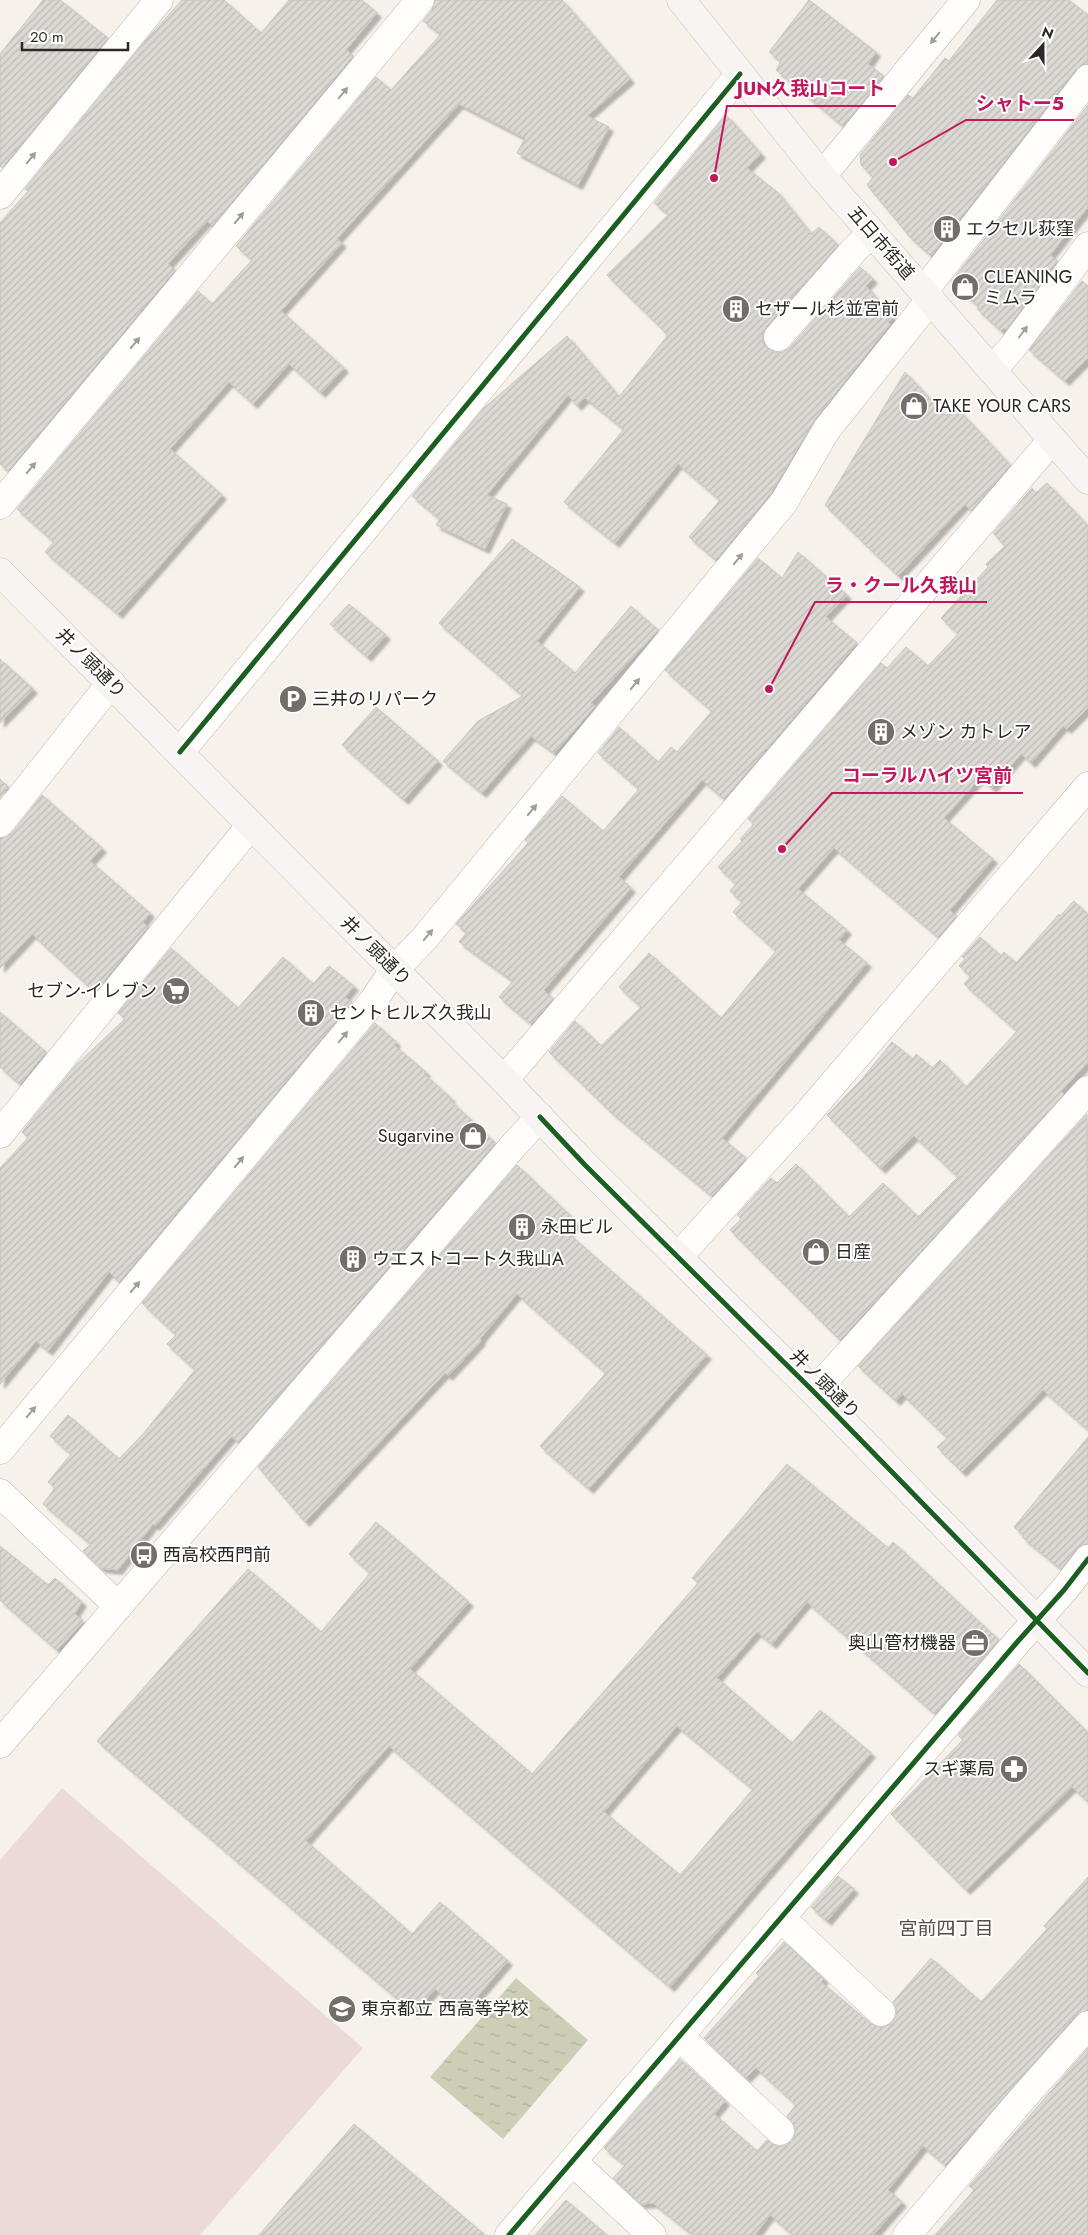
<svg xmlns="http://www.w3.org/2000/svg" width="1088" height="2235" viewBox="0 0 1088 2235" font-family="Jost,'Noto Sans JP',sans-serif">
  <defs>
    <pattern id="water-ripples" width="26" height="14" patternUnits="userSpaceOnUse" patternTransform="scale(1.25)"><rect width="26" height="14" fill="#cdceb6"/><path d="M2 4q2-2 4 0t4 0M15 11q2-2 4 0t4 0" fill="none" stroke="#b0b19c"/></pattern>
    <pattern id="building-hatch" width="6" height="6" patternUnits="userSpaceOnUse" patternTransform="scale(1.25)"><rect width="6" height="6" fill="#dcd8d3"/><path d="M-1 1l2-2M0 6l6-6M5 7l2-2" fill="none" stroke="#bdb9b5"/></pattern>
    <filter id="shadow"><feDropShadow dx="4.5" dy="4.5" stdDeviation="1" flood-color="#0004"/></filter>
  </defs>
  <rect width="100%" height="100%" fill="#f7f1eb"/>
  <path fill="#ecdada" d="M 62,1788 L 363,2048 L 200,2235 L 0,2235 L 0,1860 Z"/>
  <path fill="url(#water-ripples)" d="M 516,1978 L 588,2040 L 503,2139 L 430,2077 Z"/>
  <g fill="url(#building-hatch)" stroke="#c9c6c1" fill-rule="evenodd" filter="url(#shadow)">
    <path d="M 43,0 L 60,0 L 108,38 L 2,168 L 0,166 L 0,54 Z"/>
    <path d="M 182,0 L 224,0 L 261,33 L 289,0 L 362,0 L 377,13 L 346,50 L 353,56 L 212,226 L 207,221 L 168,264 L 175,270 L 8,471 L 0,464 L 0,223 L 28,191 L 25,189 L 146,40 Z"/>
    <path d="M 435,0 L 562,0 L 630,79 L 587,116 L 609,127 L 578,185 L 517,153 L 525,138 L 459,104 L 337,239 L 342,243 L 281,311 L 344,368 L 321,393 L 289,364 L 253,404 L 229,382 L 170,449 L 222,495 L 118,614 L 45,552 L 54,542 L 17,509 L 198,291 L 212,304 L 252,260 L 236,246 L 376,77 L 391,90 L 441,34 L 423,21 L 432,10 Z"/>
    <path d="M 809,0 L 876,52 L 868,64 L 884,76 L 843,126 L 776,70 L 781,61 L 769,52 Z"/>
    <path d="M 997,0 L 1069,0 L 1088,15 L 1088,64 L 1082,65 L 1076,69 L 931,256 L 910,237 L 867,185 L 873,177 L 861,165 L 860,155 L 908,95 L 913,98 L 945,58 L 949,61 Z"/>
    <path d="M 1088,105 L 1088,207 L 1050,255 L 1057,261 L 1006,330 L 1004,328 L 1001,331 L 977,309 L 979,307 L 951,282 Z"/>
    <path d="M 726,115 L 761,154 L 747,168 L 777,192 L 811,234 L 819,227 L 838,245 L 766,327 L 763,334 L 763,342 L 767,348 L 775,352 L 783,352 L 790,347 L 860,267 L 873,279 L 866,286 L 893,318 L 888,322 L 890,324 L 815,419 L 771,493 L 716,560 L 689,537 L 720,500 L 678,464 L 615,543 L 564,502 L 624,429 L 585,398 L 577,406 L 568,395 L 487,495 L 507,504 L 485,549 L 436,525 L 440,519 L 412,496 L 484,408 L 567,336 L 619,397 L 668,335 L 607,275 L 669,214 L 654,203 Z"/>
    <path d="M 1082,281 L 1088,286 L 1088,358 L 1065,381 L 1029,350 Z"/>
    <path d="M 905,372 L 946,416 L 956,407 L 1010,465 L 971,511 L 965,504 L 898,576 L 825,505 Z"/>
    <path d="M 1047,483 L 1088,526 L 1088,708 L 1067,729 L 1063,726 L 1031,763 L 1021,754 L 992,788 L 980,778 L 944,818 L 993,859 L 950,910 L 956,916 L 938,937 L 834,848 L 798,889 L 847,930 L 839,940 L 867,963 L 722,1138 L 746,1158 L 712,1196 L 612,1113 L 549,1052 L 575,1021 L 601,1046 L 641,1007 L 619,987 L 649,953 L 721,1018 L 776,951 L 733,912 L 742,902 L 730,891 L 736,884 L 718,867 L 742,841 L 740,839 L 754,824 L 748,819 L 881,663 L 887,668 L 906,647 L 928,666 L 958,634 L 941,618 L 988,567 L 986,564 L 1005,546 L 993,533 L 1032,488 L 1036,493 Z"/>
    <path d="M 512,539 L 580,587 L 537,641 L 575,673 L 631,606 L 658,630 L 591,703 L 595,706 L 554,753 L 531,736 L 482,793 L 443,761 L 478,721 L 523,696 L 439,623 Z"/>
    <path d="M 798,552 L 847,595 L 826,617 L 857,643 L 724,799 L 702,780 L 673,814 L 619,877 L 631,888 L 544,990 L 553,999 L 531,1024 L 499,997 L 513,981 L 459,942 L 467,932 L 456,924 L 528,843 L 525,840 L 562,796 L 603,831 L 639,789 L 598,753 L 619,727 L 658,762 L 671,747 L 677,752 L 712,711 L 665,670 L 758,558 L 782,578 Z"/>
    <path d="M 349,604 L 386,635 L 367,657 L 330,624 Z"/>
    <path d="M 0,659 L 33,689 L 0,723 Z"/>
    <path d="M 376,707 L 438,761 L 404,800 L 342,745 Z"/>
    <path d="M 0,779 L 8,787 L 0,798 Z"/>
    <path d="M 42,795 L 102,848 L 90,861 L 150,913 L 143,922 L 148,927 L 95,992 L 32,934 L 0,968 L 0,838 L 6,837 L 12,833 Z"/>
    <path d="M 1074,901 L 1088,915 L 1088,1062 L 1061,1091 L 1064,1094 L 840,1340 L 730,1230 L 741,1219 L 737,1215 L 771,1178 L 777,1183 L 796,1164 L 849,1217 L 883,1183 L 918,1217 L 958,1177 L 914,1136 L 881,1169 L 827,1115 L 862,1079 L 892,1042 L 913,1059 L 916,1054 L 932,1068 L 940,1060 L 966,1087 L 1017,1031 L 964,984 L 971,976 L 959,966 L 965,959 L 962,957 L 980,937 L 1001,956 L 1004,952 L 1016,963 L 1059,914 L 1060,916 Z"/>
    <path d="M 171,948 L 238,1008 L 283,957 L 313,984 L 329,966 L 354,986 L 345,997 L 352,1002 L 119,1282 L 109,1272 L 48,1351 L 36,1341 L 0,1384 L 0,1168 L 28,1138 L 22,1132 L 76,1065 L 125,1019 L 118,1013 Z"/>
    <path d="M 0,1012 L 46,1052 L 20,1084 L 0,1067 Z"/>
    <path d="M 375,1023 L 396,1042 L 394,1045 L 426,1072 L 424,1074 L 451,1098 L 450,1100 L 495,1143 L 238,1443 L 232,1436 L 155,1526 L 153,1524 L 118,1570 L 101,1568 L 83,1551 L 91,1544 L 43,1504 L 55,1488 L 48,1482 L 71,1454 L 50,1436 L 68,1415 L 119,1459 L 143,1434 L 195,1370 L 167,1344 L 176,1335 L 142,1303 Z"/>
    <path d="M 1087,1114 L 1088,1430 L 1043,1390 L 962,1472 L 937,1447 L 947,1438 L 902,1394 L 896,1401 L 858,1366 Z"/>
    <path d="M 517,1165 L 577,1222 L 568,1233 L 707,1355 L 589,1489 L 540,1446 L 606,1373 L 517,1294 L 480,1339 L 481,1341 L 448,1376 L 445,1373 L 305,1522 L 258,1467 Z"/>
    <path d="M 1088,1437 L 1088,1544 L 1082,1545 L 1076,1549 L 1061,1569 L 1022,1537 L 1024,1535 L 1014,1527 Z"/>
    <path d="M 787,1464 L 888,1548 L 893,1542 L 999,1640 L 935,1714 L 807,1602 L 772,1644 L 757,1632 L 717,1678 L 792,1743 L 820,1710 L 871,1753 L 670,1987 L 389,1746 L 306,1841 L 412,1934 L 440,1902 L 508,1961 L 463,2013 L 435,1989 L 414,2013 L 97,1741 L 248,1569 L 321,1632 L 370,1573 L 349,1554 L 376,1522 L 469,1602 L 410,1669 L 532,1774 L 698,1583 L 692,1578 ZM 677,1726 L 753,1789 L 680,1875 L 604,1812 Z"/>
    <path d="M 0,1546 L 48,1585 L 55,1578 L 82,1602 L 75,1613 L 83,1622 L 57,1650 L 0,1600 Z"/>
    <path d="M 1019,1664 L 1088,1733 L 1088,1802 L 1072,1787 L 966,1890 L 891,1814 L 963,1740 L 958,1735 Z"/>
    <path d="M 838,1876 L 854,1889 L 827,1921 L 811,1907 Z"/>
    <path d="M 1088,1877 L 1088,2010 L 1076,2015 L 945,2165 L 923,2146 L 888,2190 L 902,2202 L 873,2235 L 793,2235 L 770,2215 L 755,2235 L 693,2235 L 653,2203 L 641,2204 L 613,2178 L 625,2165 L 604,2148 L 680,2059 L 725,2101 L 714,2114 L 757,2151 L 767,2140 L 777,2146 L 785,2146 L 792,2141 L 795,2134 L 795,2127 L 787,2116 L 796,2105 L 756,2068 L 746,2078 L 704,2038 L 759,1976 L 756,1973 L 784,1942 L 824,1979 L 821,1982 L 870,2023 L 877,2027 L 885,2027 L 892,2023 L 896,2016 L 896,2008 L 893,2002 L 931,1958 L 981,2002 L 1047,1929 L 1044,1926 Z"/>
    <path d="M 1088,2048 L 1088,2235 L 935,2235 L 974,2190 L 969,2186 Z"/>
    <path d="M 354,2124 L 485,2235 L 259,2235 Z"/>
    <path d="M 566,2200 L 607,2235 L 535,2235 Z"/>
  </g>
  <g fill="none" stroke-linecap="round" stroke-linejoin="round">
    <defs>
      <g id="minor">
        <path d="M 822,176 L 966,0"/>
        <path d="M 0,195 L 159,0"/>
        <path d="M 924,291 L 1088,79"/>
        <path d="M 778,337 L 855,249 L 872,233"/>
        <path d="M 992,370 L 1011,349 L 1088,246"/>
        <path d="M 0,505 L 420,0"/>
        <path d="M 180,752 L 740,74"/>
        <path d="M 0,823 L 111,683"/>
        <path d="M 504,1080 L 1052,440"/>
        <path d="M 0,1134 L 251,825"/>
        <path d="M 678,1257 L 801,1121 L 1088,786"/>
        <path d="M 814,1392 L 1088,1090"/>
        <path d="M 0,1450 L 373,1001 L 394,970 L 424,939 L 784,502 L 827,429 L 930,300"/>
        <path d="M 0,1493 L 118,1606"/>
        <path d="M 0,1744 L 514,1145 L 540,1117"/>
        <path d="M 781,1918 L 881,2012"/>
        <path d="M 680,2037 L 780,2131"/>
        <path d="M 572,2161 L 652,2235"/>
        <path d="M 509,2235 L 1019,1640 L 1064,1590 L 1088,1559"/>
        <path d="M 907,2235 L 1015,2107 L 1088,2025"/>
      </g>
      <g id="major">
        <path d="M 681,0 L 822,176 L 1088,480"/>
        <path d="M 0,572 L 504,1080 L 585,1165 L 814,1392 L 1088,1673"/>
      </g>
    </defs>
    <use href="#minor" stroke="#bebab6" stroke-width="29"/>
    <use href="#major" stroke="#c8c0bb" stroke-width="29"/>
    <use href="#minor" stroke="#fefdfc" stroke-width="28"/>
    <use href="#major" stroke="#f8f4f3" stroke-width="28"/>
    <defs>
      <g id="cycleway">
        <path d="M 180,752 L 740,74"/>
        <path d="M 540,1117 L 585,1165 L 814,1392 L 1088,1673"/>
        <path d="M 509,2235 L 1019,1640 L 1064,1590 L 1088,1559"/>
      </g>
    </defs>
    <use href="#cycleway" stroke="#fff" stroke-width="8"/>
    <use href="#cycleway" stroke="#1b5e20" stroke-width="5"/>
  </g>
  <defs><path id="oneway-solid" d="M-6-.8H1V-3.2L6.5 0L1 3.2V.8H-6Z" transform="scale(1.25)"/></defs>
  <g fill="#a09d9b">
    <use href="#oneway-solid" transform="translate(935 38) rotate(129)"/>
    <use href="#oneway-solid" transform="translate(343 93) rotate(-50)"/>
    <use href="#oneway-solid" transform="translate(31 158) rotate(-51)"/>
    <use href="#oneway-solid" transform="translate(239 218) rotate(-50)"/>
    <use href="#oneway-solid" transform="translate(1023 332) rotate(-53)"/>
    <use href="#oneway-solid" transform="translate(135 343) rotate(-50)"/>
    <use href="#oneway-solid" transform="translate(31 468) rotate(-50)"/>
    <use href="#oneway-solid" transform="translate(738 559) rotate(-51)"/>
    <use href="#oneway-solid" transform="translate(635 684) rotate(-50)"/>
    <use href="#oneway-solid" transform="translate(532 810) rotate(-50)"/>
    <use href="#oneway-solid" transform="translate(428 935) rotate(-50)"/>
    <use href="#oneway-solid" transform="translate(343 1037) rotate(-50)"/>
    <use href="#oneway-solid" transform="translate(239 1162) rotate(-50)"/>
    <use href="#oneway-solid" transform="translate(135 1287) rotate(-50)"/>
    <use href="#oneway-solid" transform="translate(31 1412) rotate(-50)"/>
  </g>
  <defs>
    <symbol id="building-disc" viewBox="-11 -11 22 22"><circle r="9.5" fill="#746e6a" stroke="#fff"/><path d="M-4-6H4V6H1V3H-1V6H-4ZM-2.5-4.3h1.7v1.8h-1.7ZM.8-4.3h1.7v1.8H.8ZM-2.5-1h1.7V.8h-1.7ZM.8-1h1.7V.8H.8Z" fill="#fff"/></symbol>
    <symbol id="shop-disc" viewBox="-11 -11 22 22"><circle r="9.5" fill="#746e6a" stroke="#fff"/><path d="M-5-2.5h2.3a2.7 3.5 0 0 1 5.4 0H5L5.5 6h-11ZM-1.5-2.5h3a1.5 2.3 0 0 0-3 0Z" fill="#fff"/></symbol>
    <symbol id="parking-disc" viewBox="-11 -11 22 22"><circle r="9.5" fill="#746e6a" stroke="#fff"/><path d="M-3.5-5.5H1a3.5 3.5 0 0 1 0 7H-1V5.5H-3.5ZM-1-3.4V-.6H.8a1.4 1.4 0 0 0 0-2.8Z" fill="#fff"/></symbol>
    <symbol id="supermarket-disc" viewBox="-11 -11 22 22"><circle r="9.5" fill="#746e6a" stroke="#fff"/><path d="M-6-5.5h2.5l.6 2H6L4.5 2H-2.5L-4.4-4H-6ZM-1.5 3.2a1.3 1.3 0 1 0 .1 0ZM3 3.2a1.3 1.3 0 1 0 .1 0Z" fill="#fff"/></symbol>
    <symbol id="bus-disc" viewBox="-11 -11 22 22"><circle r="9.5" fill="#746e6a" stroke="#fff"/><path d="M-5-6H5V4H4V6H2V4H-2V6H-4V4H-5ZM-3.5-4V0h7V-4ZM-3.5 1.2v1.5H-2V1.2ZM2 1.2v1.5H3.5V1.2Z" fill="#fff"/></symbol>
    <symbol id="office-disc" viewBox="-11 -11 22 22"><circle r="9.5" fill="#746e6a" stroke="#fff"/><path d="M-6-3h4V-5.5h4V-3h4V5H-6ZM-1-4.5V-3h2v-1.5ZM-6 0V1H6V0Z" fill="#fff"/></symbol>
    <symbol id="pharmacy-disc" viewBox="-11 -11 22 22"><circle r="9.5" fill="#746e6a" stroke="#fff"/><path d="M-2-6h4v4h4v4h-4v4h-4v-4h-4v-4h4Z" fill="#fff"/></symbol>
    <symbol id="school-disc" viewBox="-11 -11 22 22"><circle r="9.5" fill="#746e6a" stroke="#fff"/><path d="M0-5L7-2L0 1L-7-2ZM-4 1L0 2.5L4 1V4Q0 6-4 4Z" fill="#fff"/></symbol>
  </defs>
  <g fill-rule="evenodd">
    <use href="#building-disc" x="931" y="213" width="32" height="32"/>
    <use href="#shop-disc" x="949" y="271" width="32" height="32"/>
    <use href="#building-disc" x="720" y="293" width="32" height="32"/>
    <use href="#shop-disc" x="898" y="390" width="32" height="32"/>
    <use href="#parking-disc" x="277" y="683" width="32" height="32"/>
    <use href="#building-disc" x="865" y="716" width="32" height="32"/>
    <use href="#supermarket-disc" x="160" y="975" width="32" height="32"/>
    <use href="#building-disc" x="295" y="997" width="32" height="32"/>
    <use href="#shop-disc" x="457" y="1120" width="32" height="32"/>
    <use href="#building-disc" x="506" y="1211" width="32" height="32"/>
    <use href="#shop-disc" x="800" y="1236" width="32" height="32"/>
    <use href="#building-disc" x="337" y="1243" width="32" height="32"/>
    <use href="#bus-disc" x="128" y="1539" width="32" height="32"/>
    <use href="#office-disc" x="959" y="1627" width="32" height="32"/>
    <use href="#pharmacy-disc" x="998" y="1753" width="32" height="32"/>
    <use href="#school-disc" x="326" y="1993" width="32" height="32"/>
  </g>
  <g text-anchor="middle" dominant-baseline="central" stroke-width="4" stroke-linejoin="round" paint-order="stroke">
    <g font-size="18" fill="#2d2825" stroke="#fff" text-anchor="start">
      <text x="966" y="229">エクセル荻窪</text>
      <text x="984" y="277">CLEANING<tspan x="984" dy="21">ミムラ</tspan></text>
      <text x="755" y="309">セザール杉並宮前</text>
      <text x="933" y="406">TAKE YOUR CARS</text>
      <text x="312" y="699">三井のリパーク</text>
      <text x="900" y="732">メゾン カトレア</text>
      <text x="157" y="991" text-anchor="end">セブン-イレブン</text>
      <text x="330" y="1013">セントヒルズ久我山</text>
      <text x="454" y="1136" text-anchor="end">Sugarvine</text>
      <text x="541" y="1227">永田ビル</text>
      <text x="835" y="1252">日産</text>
      <text x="372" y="1259">ウエストコート久我山A</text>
      <text x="163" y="1555">西高校西門前</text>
      <text x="956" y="1643" text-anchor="end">奥山管材機器</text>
      <text x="995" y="1769" text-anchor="end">スギ薬局</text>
      <text x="361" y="2009">東京都立 西高等学校</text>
    </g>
    <g font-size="18" fill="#2d2825" stroke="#fff">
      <text transform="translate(881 243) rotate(49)">五日市街道</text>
      <text transform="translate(91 663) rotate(45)">井ノ頭通り</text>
      <text transform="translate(376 951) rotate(45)">井ノ頭通り</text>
      <text transform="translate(825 1384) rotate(45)">井ノ頭通り</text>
    </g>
    <g font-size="19" fill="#574d46" stroke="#fff">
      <text x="946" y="1928">宮前四丁目</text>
    </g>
  </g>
  <path fill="none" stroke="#c2185b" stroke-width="2" d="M714 178L727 106H896M893 162L966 120H1074M769 689L815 602H987M782 849L832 793H1023"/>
  <g fill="#c2185b" stroke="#fff" stroke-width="2">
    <circle cx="714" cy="178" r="5"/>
    <circle cx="893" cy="162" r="5"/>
    <circle cx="769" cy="689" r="5"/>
    <circle cx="782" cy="849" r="5"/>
  </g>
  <g font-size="19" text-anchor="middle" font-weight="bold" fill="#c2185b" stroke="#fff" stroke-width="4" stroke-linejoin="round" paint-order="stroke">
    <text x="811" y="95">JUN久我山コート</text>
    <text x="1020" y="110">シャトー5</text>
    <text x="901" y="592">ラ・クール久我山</text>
    <text x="927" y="782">コーラルハイツ宮前</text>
  </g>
  <g transform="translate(1043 45) rotate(21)" stroke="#ffffff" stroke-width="4" paint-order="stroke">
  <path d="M0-4L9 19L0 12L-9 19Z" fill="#2d2825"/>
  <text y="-8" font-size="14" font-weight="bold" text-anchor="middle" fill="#2d2825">N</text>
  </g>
  <path d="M22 42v8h106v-8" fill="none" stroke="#2d2825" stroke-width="2.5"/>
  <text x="30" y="42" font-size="15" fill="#2d2825" stroke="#ffffff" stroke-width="4" paint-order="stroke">20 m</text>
</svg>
